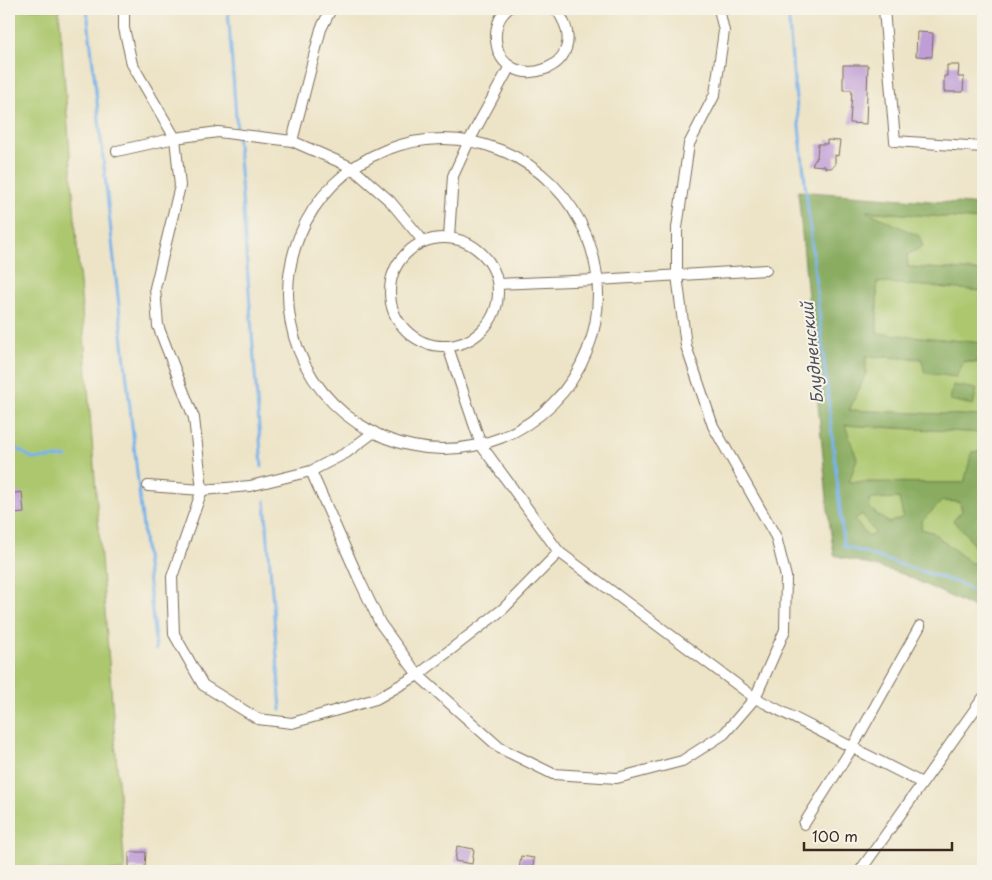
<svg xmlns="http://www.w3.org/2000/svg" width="992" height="880" viewBox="0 0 992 880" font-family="'Playpen Sans',sans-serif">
  <rect width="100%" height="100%" fill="#f7f3e8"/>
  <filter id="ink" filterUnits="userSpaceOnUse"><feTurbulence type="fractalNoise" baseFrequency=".02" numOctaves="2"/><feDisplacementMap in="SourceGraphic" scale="10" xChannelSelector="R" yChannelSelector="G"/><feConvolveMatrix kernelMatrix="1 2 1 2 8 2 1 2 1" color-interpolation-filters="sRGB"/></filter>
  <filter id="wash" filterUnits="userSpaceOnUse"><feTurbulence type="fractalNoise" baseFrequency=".0096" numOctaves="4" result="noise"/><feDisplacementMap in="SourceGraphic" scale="20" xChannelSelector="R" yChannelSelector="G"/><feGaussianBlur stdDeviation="1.12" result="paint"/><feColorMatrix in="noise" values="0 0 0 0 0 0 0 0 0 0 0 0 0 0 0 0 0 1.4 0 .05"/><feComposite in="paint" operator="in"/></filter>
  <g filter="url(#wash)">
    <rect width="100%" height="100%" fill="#ede4c7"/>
    <g fill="#acc76e" stroke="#747846">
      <path d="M 9,9 L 59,9 L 125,871 L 9,871 Z"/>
      <path d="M 864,211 L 983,220 L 983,271 L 908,267 L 907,255 Z"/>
      <path d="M 877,282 L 983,291 L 983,343 L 877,333 Z"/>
      <path d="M 865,356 L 983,363 L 983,416 L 849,410 L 866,374 Z"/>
      <path d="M 845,425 L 983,433 L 983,451 L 972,453 L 965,483 L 849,482 Z"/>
      <path d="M 899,498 L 904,517 L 889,523 L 870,509 L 869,499 Z"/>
      <path d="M 942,501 L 960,502 L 962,511 L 954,521 L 965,532 L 981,557 L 971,564 L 932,532 L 920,529 L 922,521 Z"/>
      <path d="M 862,514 L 876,533 L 869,537 L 854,520 Z"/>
    </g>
    <g fill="#89ac61" stroke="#626b40" fill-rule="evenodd">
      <path d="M 798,191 L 983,205 L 983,220 L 866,211 L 919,236 L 923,246 L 907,255 L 908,267 L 983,271 L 983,291 L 877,282 L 877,333 L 983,343 L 983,363 L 964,361 L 956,377 L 925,373 L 921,358 L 866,356 L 866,374 L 849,410 L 983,416 L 983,433 L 845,425 L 857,459 L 849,482 L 964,483 L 972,452 L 983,451 L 983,612 L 903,574 L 834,555 L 829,520 ZM 899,498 L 903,517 L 889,523 L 870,509 L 869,499 ZM 942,501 L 960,502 L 962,511 L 953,521 L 965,532 L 981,557 L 972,564 L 932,532 L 921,529 L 922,521 ZM 862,514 L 875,533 L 869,537 L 854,520 Z"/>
      <path d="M 953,385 L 977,389 L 973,405 L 950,400 Z"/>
    </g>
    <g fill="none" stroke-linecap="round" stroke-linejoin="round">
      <g stroke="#79b3ea" stroke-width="3">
        <path d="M 87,9 L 156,649"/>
        <path d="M 228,9 L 262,467"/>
        <path d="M 788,9 L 792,61 L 844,546 L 958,583 L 983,596"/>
        <path d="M 14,447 L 34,459 L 67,457"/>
        <path d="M 265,501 L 281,710"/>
      </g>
    </g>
    <g id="blocks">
      <g fill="#bf9ed7">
        <path d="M 917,32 L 933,33 L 932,57 L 916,56 Z"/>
        <path d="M 843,65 L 868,65 L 866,124 L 850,123 L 852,90 L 843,90 Z"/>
        <path d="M 947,65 L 959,65 L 958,77 L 964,77 L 963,92 L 944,92 L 944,76 L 947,76 Z"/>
        <path d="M 827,140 L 840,141 L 838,156 L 835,155 L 835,165 L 831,168 L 825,168 L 825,166 L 812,165 L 817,157 L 818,144 L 827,144 Z"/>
        <path d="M 22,492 L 24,513 L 12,514 L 10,494 Z"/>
        <path d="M 457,846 L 474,849 L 472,864 L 455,861 Z"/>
        <path d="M 129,852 L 146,852 L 145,868 L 129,868 Z"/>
        <path d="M 521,856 L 534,858 L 533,871 L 519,870 Z"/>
      </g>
    </g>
  </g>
  <g filter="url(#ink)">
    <use href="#blocks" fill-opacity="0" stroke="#796b59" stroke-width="1"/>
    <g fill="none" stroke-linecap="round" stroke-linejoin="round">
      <defs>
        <g id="street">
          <path d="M 124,9 L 124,28 L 132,64 L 175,138 L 180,186 L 155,288 L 158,326 L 194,418 L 202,490 L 172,577 L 174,634 L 203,685 L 258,719 L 292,723 L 376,699 L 418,675 L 503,609 L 559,552"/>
          <path d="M 508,9 C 499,16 495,28 496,40 C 501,99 601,69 556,9"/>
          <path d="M 884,9 L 895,141 L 983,147"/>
          <circle cx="443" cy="294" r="155"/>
          <path d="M 292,141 L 321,29 L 331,9"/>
          <path d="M 117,151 L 175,138 L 218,132 L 292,141 L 351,167 L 390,201 L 424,242"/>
          <path d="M 449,237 L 453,176 L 469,141 L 510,66"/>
          <circle cx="444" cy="292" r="54"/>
          <path d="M 498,284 L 597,280 L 766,270"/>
          <path d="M 448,347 L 481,445 L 559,552 L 755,698 L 922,783"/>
          <path d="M 311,471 L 358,577 L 380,623 L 418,675 L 500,748 L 553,774 L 617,778 L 682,761 L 724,734 L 755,698 L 785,630 L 786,577 L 776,537 L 713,426 L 686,346 L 677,275 L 677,228 L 689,144 L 715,94 L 724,31 L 719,9"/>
          <path d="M 148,486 L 202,490 L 250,486 L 311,471 L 346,453 L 374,432"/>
          <path d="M 804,824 L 852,748 L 920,626"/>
          <path d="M 860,871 L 983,698"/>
        </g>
      </defs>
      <use href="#street" stroke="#796b59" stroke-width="12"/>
      <use href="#street" stroke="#fff" stroke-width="10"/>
    </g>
  </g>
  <g text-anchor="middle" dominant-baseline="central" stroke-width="4" stroke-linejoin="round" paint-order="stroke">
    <g font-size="16" font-style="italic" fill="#4e535b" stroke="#f7f3e8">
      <text transform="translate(811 353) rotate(-96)">Блудненский</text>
    </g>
  </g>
  <rect width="992" height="880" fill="none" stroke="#f7f3e8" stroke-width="30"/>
  <path d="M804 842v8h148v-8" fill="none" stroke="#3b2a1e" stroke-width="2.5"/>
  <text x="812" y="842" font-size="15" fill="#3b2a1e" stroke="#f7f3e8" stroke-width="4" paint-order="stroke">100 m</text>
</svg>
